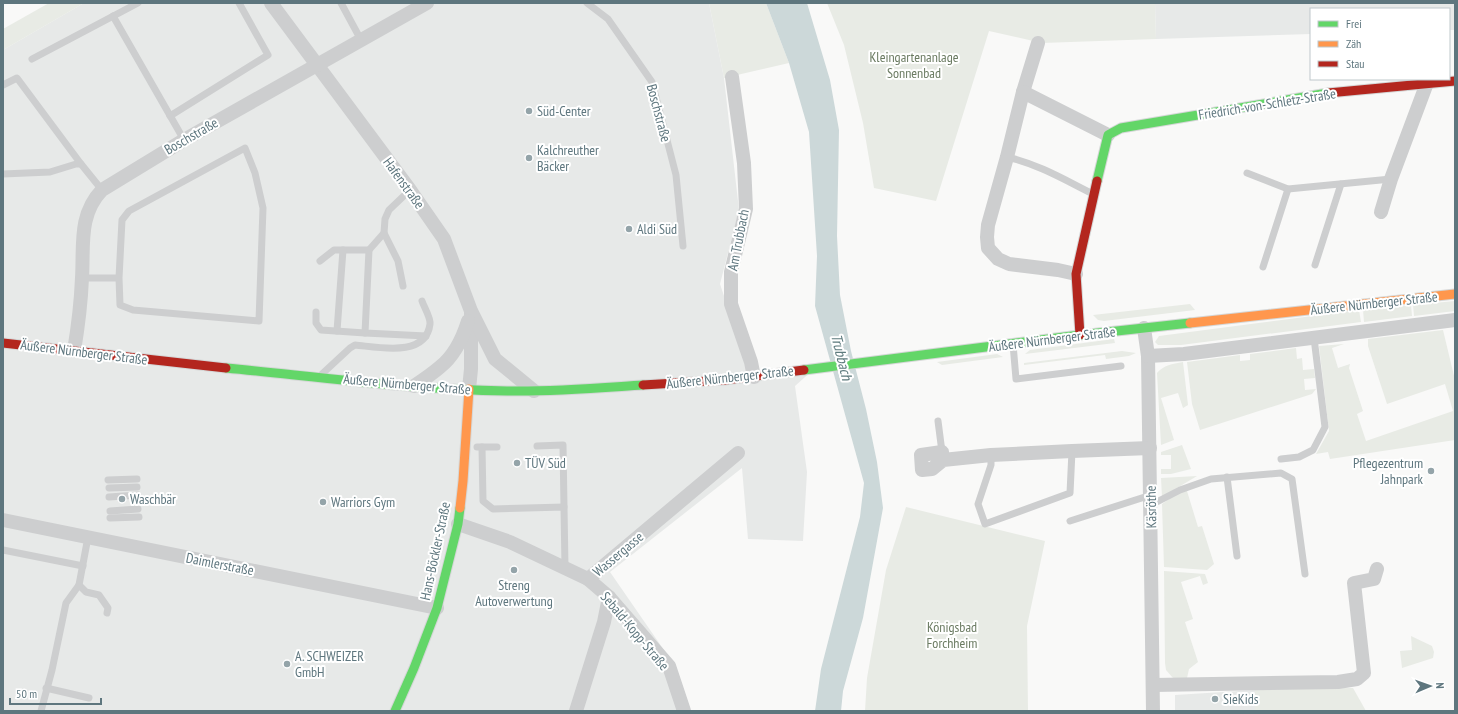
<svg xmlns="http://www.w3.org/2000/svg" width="1458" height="714" viewBox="0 0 1458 714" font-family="'PT Sans Narrow',sans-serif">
  <rect width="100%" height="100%" fill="#f9f9f8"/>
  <g fill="#e7e9e8">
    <path d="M 84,3 L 709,3 L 724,78 L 739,210 L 720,284 L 751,377 L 814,369 L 795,386 L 807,472 L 803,541 L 748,539 L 742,468 L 610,572 L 675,666 L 689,711 L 3,711 L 3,50 Z"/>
    <path d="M 1155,3 L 1455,3 L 1455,30 L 1449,30 L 1449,9 L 1311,9 L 1311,34 L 1156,39 Z"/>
    <path d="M 1255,690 L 1255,711 L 1175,711 L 1175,695 Z"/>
  </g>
  <g fill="#e8ebe5">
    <path d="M 49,3 L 84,3 L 3,50 L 3,29 Z"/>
    <path d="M 709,3 L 766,3 L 789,63 L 724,78 Z"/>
    <path d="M 827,3 L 1155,3 L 1156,39 L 1042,43 L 989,31 L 936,201 L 874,188 L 863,123 L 844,45 Z"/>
    <path d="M 1455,301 L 1455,311 L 1414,316 L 1413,305 Z"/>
    <path d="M 1190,304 L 1195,310 L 1104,321 L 1098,320 L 1093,315 Z"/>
    <path d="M 1411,305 L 1412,316 L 1364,322 L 1363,310 Z"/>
    <path d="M 1359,310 L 1361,322 L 1181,345 L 1158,345 L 1155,342 L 1159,336 Z"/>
    <path d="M 1443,330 L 1455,380 L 1455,440 L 1330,459 L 1328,452 L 1316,454 L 1329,431 L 1319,346 L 1344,344 L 1332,348 L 1338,368 L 1350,364 L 1349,368 L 1363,411 L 1357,414 L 1366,441 L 1453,411 L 1445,384 L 1387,404 L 1368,346 L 1368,339 Z"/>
    <path d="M 1114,339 L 1115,343 L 1025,354 L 1030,350 Z"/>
    <path d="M 1296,348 L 1297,359 L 1302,358 L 1303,370 L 1314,369 L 1315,378 L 1304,379 L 1305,390 L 1316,389 L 1312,394 L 1200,430 L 1192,404 L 1187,362 L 1240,355 L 1240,361 L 1250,360 L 1250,354 Z"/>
    <path d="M 1122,351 L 1136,353 L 1129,356 L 1106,359 L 1105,355 L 1024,365 L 1024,363 Z"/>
    <path d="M 997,354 L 1003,357 L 942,365 L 937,362 Z"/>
    <path d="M 1183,362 L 1188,405 L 1183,408 L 1178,393 L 1161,398 L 1174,440 L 1161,445 L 1157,373 C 1164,365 1172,364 1183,362 Z"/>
    <path d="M 1182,445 L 1191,469 L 1171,474 L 1161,474 L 1161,469 L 1171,469 L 1171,455 L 1161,455 L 1161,452 Z"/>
    <path d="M 1197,476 L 1162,497 L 1161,478 Z"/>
    <path d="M 1181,491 L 1187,491 L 1198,527 L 1202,526 L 1214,564 L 1207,570 L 1164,567 L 1162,504 Z"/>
    <path d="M 906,507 L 1045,541 L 1027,626 L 1028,711 L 865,711 L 867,678 L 886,570 Z"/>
    <path d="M 1164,571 L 1205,574 L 1208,583 L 1203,585 L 1200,576 L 1181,582 L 1193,619 L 1185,622 L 1198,662 L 1189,669 L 1187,678 L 1173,678 L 1166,670 L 1165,663 Z"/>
    <path d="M 1411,636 L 1432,646 L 1434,652 L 1433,658 L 1402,668 L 1400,651 L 1412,650 Z"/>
    <path d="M 1353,688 L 1366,711 L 1255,711 L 1255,689 Z"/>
  </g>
  <path fill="#ccd8d9" d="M 766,3 L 807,3 L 830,80 L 839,130 L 837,236 L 840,295 L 851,351 L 866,409 L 877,462 L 883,508 L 863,618 L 843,691 L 841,711 L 815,711 L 821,669 L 860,517 L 864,483 L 815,306 L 817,256 L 809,132 L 789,63 Z"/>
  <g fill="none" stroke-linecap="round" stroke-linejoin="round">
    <defs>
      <g id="fast">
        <path d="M 1097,181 L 1108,135 L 1121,128 L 1328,93"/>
        <path d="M 226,368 C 319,377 413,390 507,391 C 552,392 598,388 643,385"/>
        <path d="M 804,370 L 1080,335 L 1190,323"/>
        <path d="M 395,711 L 414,668 L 437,608 L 458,524 L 460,508"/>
      </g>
      <g id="slow">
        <path d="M 1190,323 L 1455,294"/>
        <path d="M 460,508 L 463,481 L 469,389"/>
      </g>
      <g id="jam">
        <path d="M 1328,93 L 1455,81"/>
        <path d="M 1080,335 L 1076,274 L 1097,181"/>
        <path d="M 3,343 L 226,368"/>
        <path d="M 643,385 L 725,380 L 804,370"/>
      </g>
    </defs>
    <use href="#fast" stroke="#d5d7d7" stroke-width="11"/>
    <use href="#slow" stroke="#d5d7d7" stroke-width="11"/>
    <use href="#jam" stroke="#d5d7d7" stroke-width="11"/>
    <g stroke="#cdcecf" stroke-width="7">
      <path d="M 341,3 L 361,40"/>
      <path d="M 587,3 L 608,19 L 652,82 L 676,175 L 683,246"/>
      <path d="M 113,16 L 184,140"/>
      <path d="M 32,59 L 138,3"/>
      <path d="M 3,85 L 17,78 L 81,164"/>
      <path d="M 170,116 L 268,55 L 239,3"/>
      <path d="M 1007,157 C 1038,164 1065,180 1093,194"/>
      <path d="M 1247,173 L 1288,189 L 1391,179"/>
      <path d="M 3,174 L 50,172 L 76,164 L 81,164 L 102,190"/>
      <path d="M 384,233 L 369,250 L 365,333 L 426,336"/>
      <path d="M 320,261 L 334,250 L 369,250"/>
      <path d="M 1315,265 L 1341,184"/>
      <path d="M 1263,267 L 1288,189"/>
      <path d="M 82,278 L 119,278 L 120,305 L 133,310 L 259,321 L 263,208 L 255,173 L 245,148 L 129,211 L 122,220 L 119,278"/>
      <path d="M 403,286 L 398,261 L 384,233 L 385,219 L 389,210 L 410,190"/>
      <path d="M 316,312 L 316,323 L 321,330 L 365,333"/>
      <path d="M 337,331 L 343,250"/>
      <path d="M 1013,344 L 1016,379 L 1121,366"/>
      <path d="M 322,374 L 350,348 L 355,345 C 378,347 426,358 430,324 C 431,318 424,307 422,301"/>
      <path d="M 938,421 L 942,452"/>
      <path d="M 537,446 L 563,445 L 564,507"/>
      <path d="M 477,447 L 497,447"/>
      <path d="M 482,447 L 483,501 L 493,509 L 564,507 L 565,567"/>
      <path d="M 991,455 L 991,465 L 978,504 L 985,524 L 1070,493 L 1072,451"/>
      <path d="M 1281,459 L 1299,457 L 1313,450 L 1325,427 L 1314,338"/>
      <path d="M 1227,477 L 1237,556"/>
      <path d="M 108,480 L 137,479"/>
      <path d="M 109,488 L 137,487"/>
      <path d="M 109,497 L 138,495"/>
      <path d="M 1151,505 L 1180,490 L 1211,479 L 1281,473 L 1292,479 L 1305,574"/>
      <path d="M 110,511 L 138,509"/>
      <path d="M 110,518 L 139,517"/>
      <path d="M 1070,521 L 1151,495"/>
      <path d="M 3,550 L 83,566"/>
      <path d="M 79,585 L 86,592 L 99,595 L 108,608 L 107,613"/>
      <path d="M 46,688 L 89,698"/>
      <path d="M 41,711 L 52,670 L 66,603 L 79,585 L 88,537"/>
    </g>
    <g stroke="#cdcecf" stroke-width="14">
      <path d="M 271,3 L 410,190 L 444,239 L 471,311 L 471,369 L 469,389"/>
      <path d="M 732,77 L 744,163 L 746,209 L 731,272 L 731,304 L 751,362 L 754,377"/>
      <path d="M 1023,92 L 1038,43"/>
      <path d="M 1381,212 L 1391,179 L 1427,83"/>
      <path d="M 1076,274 L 1058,270 L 1009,264 L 998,259 L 988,248 L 987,237 L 988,225 L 1007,157 L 1023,92 L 1108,135"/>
      <path d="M 472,313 L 495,359 L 534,391"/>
      <path d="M 1144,328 L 1148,356 L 1153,711"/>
      <path d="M 74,351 C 78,327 81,302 82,278 C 84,246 78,215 102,190 L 184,140 L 427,3"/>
      <path d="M 1148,356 L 1184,354 L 1455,320"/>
      <path d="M 414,386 C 423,380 432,374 440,367 C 454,356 463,337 468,321"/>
      <path d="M 943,460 L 942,452 L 921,455 L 922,470 L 932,469 L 943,460 L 991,455 L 1072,451 L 1150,448"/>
      <path d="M 3,520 L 437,608"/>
      <path d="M 458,524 L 510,542 L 588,579 L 738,453"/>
      <path d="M 588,579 L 609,597 L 669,666 L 684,711"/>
      <path d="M 1153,685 L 1338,682 L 1357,679 L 1364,673 L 1354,583 L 1374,579 L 1377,569"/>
      <path d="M 576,711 L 604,622 L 609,597"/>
    </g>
    <use href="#fast" stroke="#63d668" stroke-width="9"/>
    <use href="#slow" stroke="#ff974d" stroke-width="9"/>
    <use href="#jam" stroke="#b3261e" stroke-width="9"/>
  </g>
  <g fill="#94a4a9" stroke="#fff" stroke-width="1.5">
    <circle cx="529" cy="111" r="4"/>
    <circle cx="529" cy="158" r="4"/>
    <circle cx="629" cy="229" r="4"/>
    <circle cx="517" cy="463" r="4"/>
    <circle cx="1431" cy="471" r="4"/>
    <circle cx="122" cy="499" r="4"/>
    <circle cx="323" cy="502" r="4"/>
    <circle cx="514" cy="570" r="4"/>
    <circle cx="287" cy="664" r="4"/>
    <circle cx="1215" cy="699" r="4"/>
  </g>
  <g text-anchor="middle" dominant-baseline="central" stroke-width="4" stroke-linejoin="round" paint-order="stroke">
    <g font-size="14" fill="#6b7b62" stroke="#fff">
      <text x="914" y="57">Kleingartenanlage<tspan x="914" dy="16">Sonnenbad</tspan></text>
      <text x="952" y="627">Königsbad<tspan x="952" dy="16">Forchheim</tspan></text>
    </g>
    <g font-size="14" fill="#5e767e" stroke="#fff">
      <text transform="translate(1267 104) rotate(-9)">Friedrich-von-Schletz-Straße</text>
      <text transform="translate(659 113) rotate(75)">Boschstraße</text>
      <text transform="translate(191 136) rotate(-30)">Boschstraße</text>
      <text transform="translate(404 183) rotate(54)">Hafenstraße</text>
      <text transform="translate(738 240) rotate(-79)">Am Trubbach</text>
      <text transform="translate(1374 303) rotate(-6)">Äußere Nürnberger Straße</text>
      <text transform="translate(1052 339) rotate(-7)">Äußere Nürnberger Straße</text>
      <text transform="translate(84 352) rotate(7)">Äußere Nürnberger Straße</text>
      <text transform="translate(730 377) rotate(-6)">Äußere Nürnberger Straße</text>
      <text transform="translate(407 384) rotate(5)">Äußere Nürnberger Straße</text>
      <text transform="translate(1151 507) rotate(-91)">Käsröthe</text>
      <text transform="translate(435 551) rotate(-78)">Hans-Böckler-Straße</text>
      <text transform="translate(618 554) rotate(-40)">Wassergasse</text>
      <text transform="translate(220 564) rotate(11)">Daimlerstraße</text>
      <text transform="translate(635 631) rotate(50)">Sebald-Kopp-Straße</text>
    </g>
    <g font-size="14" fill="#5e767e" stroke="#fff" text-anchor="start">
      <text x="537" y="111">Süd-Center</text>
      <text x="537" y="150">Kalchreuther<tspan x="537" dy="16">Bäcker</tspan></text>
      <text x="637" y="229">Aldi Süd</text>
      <text x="525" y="463">TÜV Süd</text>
      <text x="1423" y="463" text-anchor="end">Pflegezentrum<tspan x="1423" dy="16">Jahnpark</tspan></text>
      <text x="130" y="499">Waschbär</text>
      <text x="331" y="502">Warriors Gym</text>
      <text x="514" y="585" text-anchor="middle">Streng<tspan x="514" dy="16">Autoverwertung</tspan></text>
      <text x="295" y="656">A. SCHWEIZER<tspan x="295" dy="16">GmbH</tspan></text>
      <text x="1223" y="699">SieKids</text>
    </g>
    <g font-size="15" font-style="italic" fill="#5e7b7e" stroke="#fff">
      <text transform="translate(842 357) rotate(76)">Trubbach</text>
    </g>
  </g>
  <rect width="1458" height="714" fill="none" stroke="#5e767e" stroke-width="8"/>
  <rect x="1310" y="8" width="140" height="72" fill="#ffffff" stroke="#bfc8cb"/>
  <rect x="1318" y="21" width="20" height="6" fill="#63d668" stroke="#bfc8cb"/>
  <text x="1346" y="28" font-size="12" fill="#5e767e">Frei</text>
  <rect x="1318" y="41" width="20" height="6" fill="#ff974d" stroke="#bfc8cb"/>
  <text x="1346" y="48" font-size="12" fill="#5e767e">Zäh</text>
  <rect x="1318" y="61" width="20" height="6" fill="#b3261e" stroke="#bfc8cb"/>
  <text x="1346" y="68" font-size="12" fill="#5e767e">Stau</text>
  <g transform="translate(1430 686) rotate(88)" stroke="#ffffff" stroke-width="3" paint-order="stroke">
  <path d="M0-3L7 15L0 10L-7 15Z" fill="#5e767e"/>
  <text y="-6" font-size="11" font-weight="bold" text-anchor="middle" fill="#5e767e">N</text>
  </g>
  <path d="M10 698v6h91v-6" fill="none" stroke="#5e767e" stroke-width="2"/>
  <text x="16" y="698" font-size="12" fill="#5e767e" stroke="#ffffff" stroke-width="3" paint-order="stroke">50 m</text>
</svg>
